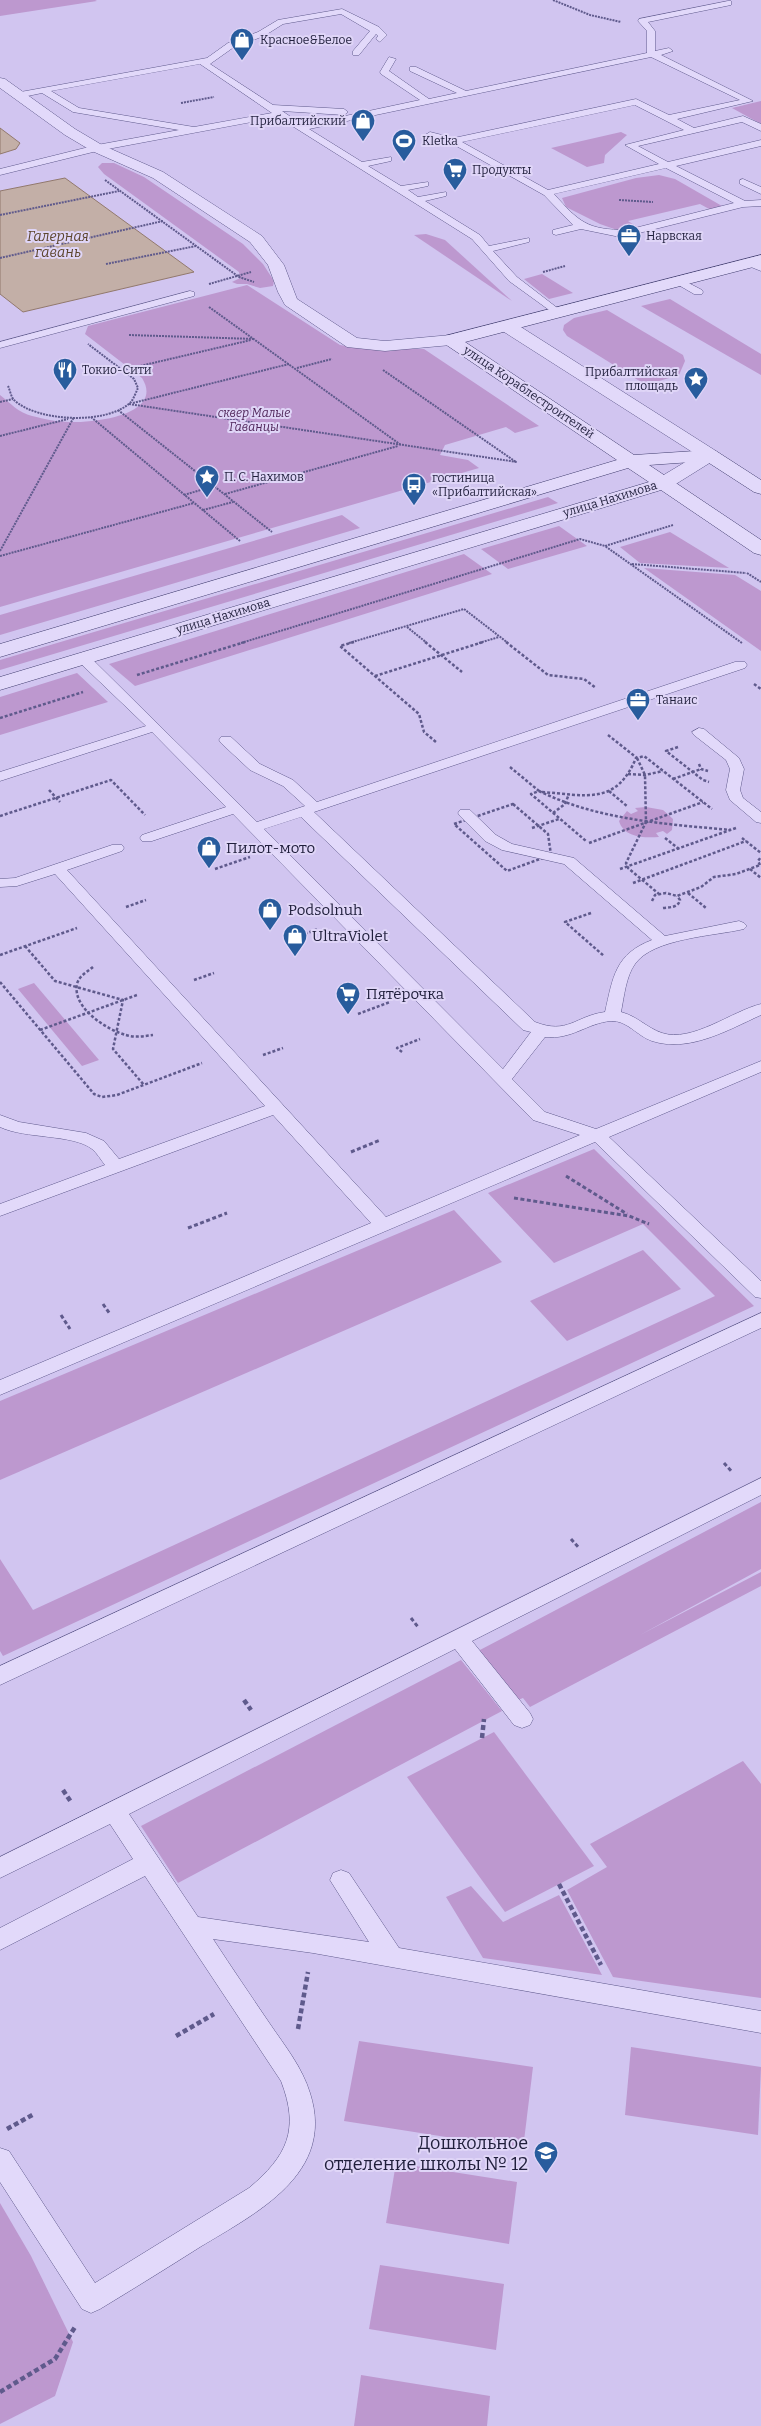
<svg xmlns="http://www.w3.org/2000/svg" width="761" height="2426" viewBox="0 0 761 2426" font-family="Bitter,serif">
  <rect width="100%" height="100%" fill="#d1c5f0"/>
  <g fill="#bd98cf">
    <path d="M 0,0 L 95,0 L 97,1 L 0,16 Z"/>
    <path d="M 761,101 L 761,124 L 732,108 Z"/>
    <path d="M 621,132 L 627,135 L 605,155 L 604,163 L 587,167 L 551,148 Z"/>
    <path d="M 102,163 L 114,163 L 144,177 L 243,244 L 263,264 L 274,281 L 273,286 L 260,288 L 247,284 L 237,284 L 232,282 L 240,278 L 239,272 L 104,174 L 98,167 Z"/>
    <path d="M 659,175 L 675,179 L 722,206 L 711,210 L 700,204 L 628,221 L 639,228 L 617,230 L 600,224 L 566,207 L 562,198 L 636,178 Z"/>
    <path d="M 426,234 L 445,240 L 512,301 L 414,235 Z"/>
    <path d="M 542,274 L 573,293 L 549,299 L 524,279 Z"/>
    <path d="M 247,285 L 340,345 L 364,349 L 424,349 L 539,426 L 515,433 L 506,427 L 445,445 L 440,455 L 468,460 L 479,468 L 0,607 L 0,395 C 10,403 19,413 32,416 C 44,419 58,422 70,422 C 93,423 165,415 142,378 L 85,334 L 88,326 Z"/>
    <path d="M 670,299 L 761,354 L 761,375 L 641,306 Z"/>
    <path d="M 607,310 L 683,355 L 685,361 L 679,375 L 646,385 L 567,336 L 563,330 L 564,325 L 574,318 Z"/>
    <path d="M 548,497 L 558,503 L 0,670 L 0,660 Z"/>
    <path d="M 342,515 L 360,528 L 0,635 L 0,615 Z"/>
    <path d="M 559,526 L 587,546 L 508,569 L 481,549 Z"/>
    <path d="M 670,532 L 729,568 L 640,563 L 620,547 Z"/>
    <path d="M 464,554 L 492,574 L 135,686 L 109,664 Z"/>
    <path d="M 644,568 L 735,575 L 761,591 L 761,651 Z"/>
    <path d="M 77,673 L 108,702 L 0,735 L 0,697 Z"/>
    <path d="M 646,807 L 663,810 L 673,819 L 672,830 L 667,834 L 663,831 L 656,833 L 659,837 C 645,838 624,838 619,821 L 627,811 L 631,814 L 638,811 L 635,808 Z"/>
    <path d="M 34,983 L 99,1060 L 82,1066 L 18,989 Z"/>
    <path d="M 594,1149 L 754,1306 L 3,1656 L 0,1651 L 0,1559 L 33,1610 L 715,1296 L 643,1224 L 554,1263 L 488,1193 Z"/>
    <path d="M 454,1210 L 502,1262 L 0,1480 L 0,1401 Z"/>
    <path d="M 643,1250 L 681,1289 L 567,1341 L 530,1301 Z"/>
    <path d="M 761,1502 L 761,1569 L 640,1635 L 761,1572 L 761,1586 L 530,1707 L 523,1698 L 518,1700 L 478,1651 Z"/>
    <path d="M 461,1660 L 502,1711 L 178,1883 L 141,1826 Z"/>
    <path d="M 494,1732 L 594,1866 L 505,1912 L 407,1777 Z"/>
    <path d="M 743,1761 L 761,1784 L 761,1998 L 613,1977 L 567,1890 L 607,1867 L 590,1844 Z"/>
    <path d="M 471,1886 L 503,1922 L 559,1895 L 602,1975 L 483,1958 L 446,1897 Z"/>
    <path d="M 359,2041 L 533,2067 L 523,2149 L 344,2121 Z"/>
    <path d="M 631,2047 L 761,2067 L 758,2135 L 625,2115 Z"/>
    <path d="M 396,2163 L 517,2182 L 509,2244 L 386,2223 Z"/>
    <path d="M 0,2203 L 31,2256 L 73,2342 L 55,2396 L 0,2424 Z"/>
    <path d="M 380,2265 L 504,2284 L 496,2350 L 369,2329 Z"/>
    <path d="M 361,2375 L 490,2396 L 487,2426 L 354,2426 Z"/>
  </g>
  <g fill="#c3afa7" stroke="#92796d">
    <path d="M 0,128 L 20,143 L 16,149 L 0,154 Z"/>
    <path d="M 65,178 L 194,272 L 23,312 L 0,294 L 0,191 Z"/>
  </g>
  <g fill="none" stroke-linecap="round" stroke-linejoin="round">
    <defs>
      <g id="lane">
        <path d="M 728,1 L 731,1 L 731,5 L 648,22 L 655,31 L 655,51 L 669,48 L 673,51 L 661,55 L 753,101 L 677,119 L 694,128 L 743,116 L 761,124 L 761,131 L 742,122 L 638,146 L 668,162 L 761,140 L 761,146 L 676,166 L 745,201 L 761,200 L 761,206 L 743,207 L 627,236 L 615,236 L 581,229 L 556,235 L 553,234 L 553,230 L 573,225 L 544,195 L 451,143 L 425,135 L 430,132 L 454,138 L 636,99 L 669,115 L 740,100 L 651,57 L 309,129 L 362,162 L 391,157 L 391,161 L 368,166 L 401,186 L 428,182 L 428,186 L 408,190 L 418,197 L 446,192 L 446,196 L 425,201 L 480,235 L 489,246 L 529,238 L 529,242 L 493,251 L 517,277 L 560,310 L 560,314 L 556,315 L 509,281 L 472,239 L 278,117 L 97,151 L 0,175 L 0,169 L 97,145 L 179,130 L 73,112 L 42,93 L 18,98 L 15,97 L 15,93 L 207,58 L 228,43 L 258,32 L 278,20 L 342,9 L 379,27 L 387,35 L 380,42 L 376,39 L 378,36 L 376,34 L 359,55 L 353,55 L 353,51 L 370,31 L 341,14 L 283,24 L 264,36 L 234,47 L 210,64 L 273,105 L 344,109 L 348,112 L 344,115 L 282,111 L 303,125 L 420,100 L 381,74 L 380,72 L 389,57 L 396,59 L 389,71 L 429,99 L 457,93 L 410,71 L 410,67 L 416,67 L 466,91 L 647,53 L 647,31 L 638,21 L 639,19 ZM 200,64 L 272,113 L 194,127 L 79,108 L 51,91 ZM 635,105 L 684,130 L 625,145 L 659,164 L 548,190 L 462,142 ZM 666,168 L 734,203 L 627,230 C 587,230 579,222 554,194 Z"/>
        <path d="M 743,179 L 761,187 L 761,194 L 740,184 L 740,180 Z"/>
        <path d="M 750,260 L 761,264 L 761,271 L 746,265 L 745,263 Z"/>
        <path d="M 679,278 L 702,290 L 703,292 L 702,294 L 694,294 L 675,283 L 674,281 Z"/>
        <path d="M 190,291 L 194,292 L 194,296 L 0,348 L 0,342 Z"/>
        <path d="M 83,654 L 88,655 L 257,822 L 305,806 L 283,786 L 250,770 L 221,743 L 219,740 L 221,737 L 231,737 L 260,764 L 293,780 L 317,802 L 735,662 L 745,662 L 747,665 L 745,668 L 314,812 L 535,1022 C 568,1035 575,1016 605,1012 C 613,977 615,954 652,940 L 564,864 L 502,850 L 485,841 L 460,816 L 458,813 L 460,810 L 470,810 L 496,835 L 512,844 L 574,858 L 665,936 L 739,921 L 744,923 L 747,926 L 744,929 C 715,936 653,938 635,964 C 626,976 624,997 621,1012 C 637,1016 647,1028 662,1033 C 692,1043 732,1011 761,1004 L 761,1015 C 728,1030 689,1053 652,1041 C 637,1036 627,1020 611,1021 C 587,1023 572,1040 545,1037 L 512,1079 L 545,1112 L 596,1129 L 761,1061 L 761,1072 L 609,1137 L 761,1281 L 761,1298 L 755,1297 L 595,1142 L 0,1395 L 0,1380 L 371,1223 L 273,1115 L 0,1216 L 0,1204 L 105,1165 C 101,1160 97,1153 92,1149 C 73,1134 25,1139 0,1127 L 0,1115 L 19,1122 L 86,1133 L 104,1141 L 119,1159 L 265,1106 L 55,874 L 17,886 L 0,887 L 0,879 L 15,878 L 112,845 L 122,845 L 124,848 L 122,851 L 67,870 L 386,1217 L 580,1135 L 533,1120 L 233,814 L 152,841 L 142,841 L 140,838 L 142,835 L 226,807 L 152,732 L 0,781 L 0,772 L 146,726 L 78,661 L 76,658 ZM 301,817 L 523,1030 L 531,1032 L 503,1069 L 264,829 Z"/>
        <path d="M 699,728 L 704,729 L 739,758 L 744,769 L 740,790 L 743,798 L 761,812 L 761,823 L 756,822 L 730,800 L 726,790 L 730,769 L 726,760 L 694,735 L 692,732 Z"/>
        <path d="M 761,1313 L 761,1328 L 0,1685 L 0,1666 Z"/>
        <path d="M 761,1478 L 761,1495 L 472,1641 L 530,1713 L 533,1719 L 530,1725 L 522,1728 L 514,1725 L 455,1649 L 129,1814 L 198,1917 L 369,1942 L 330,1880 L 333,1873 L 341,1870 L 349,1873 L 399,1948 L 761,2011 L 761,2033 L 313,1953 L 213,1939 C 232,1968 251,1996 270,2024 C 285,2046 302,2067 310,2093 C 336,2174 256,2213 200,2247 C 167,2268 133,2289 100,2309 L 91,2313 L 82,2309 L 0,2182 L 0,2148 L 9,2151 L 95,2283 L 249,2188 C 287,2156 300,2130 281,2081 L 145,1876 L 0,1950 L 0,1928 L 133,1859 L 110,1824 L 0,1878 L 0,1857 Z"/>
      </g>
      <g id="street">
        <path d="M 0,78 L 5,79 L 75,129 L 102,145 L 163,172 L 262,236 L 284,265 L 297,299 L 357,338 L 385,341 L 451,335 L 457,336 L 459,340 L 457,344 L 451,345 L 385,351 L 347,347 L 285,305 L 278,292 L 268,265 L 250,242 L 153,178 L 92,151 L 65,135 L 0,88 Z"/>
        <path d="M 507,321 L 513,322 L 716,451 L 719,455 L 716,459 L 671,487 L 657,487 L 655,483 L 657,479 L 697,455 L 501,330 L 499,326 L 501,322 Z"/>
      </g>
      <path id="secondary" d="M 761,255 L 761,265 L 465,342 L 634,455 L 710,450 L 716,451 L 761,480 L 761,494 L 754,492 L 706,461 L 649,465 L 761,540 L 761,555 L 754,553 L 661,490 L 0,690 L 0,677 L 649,482 L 628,468 L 0,657 L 0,644 L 617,460 L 445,344 L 443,340 L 445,336 Z"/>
    </defs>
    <use href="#lane" stroke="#5f5a8c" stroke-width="1"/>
    <use href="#street" stroke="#5f5a8c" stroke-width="1"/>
    <use href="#secondary" stroke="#403d6e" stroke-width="1"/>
    <g stroke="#5f5a8c" stroke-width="2" stroke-dasharray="2 1" stroke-linecap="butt">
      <path d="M 553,0 L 590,15 L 621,22"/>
      <path d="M 181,103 L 214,97"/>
      <path d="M 105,180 L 239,277 L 254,282"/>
      <path d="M 619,200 L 653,202"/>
      <path d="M 0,215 L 119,191"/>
      <path d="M 0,258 L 163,221"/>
      <path d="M 106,264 L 196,246"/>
      <path d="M 543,272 L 565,266"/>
      <path d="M 209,284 L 251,272"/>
      <path d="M 209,307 L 401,445"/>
      <path d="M 129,335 L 255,339"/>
      <path d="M 297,368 L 332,359"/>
      <path d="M 123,370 L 251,340"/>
      <path d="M 383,370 L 516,462"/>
      <path d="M 8,386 C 10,390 11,397 14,400 C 37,422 108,425 131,402 C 134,398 136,392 138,388 L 134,379 L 88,344"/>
      <path d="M 0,402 L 13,399"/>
      <path d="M 133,403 L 289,364"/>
      <path d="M 129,404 L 517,462"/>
      <path d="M 118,410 L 272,532"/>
      <path d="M 91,417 L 240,541"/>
      <path d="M 0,436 L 68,419"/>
      <path d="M 225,494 L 398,446"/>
      <path d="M 184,495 L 214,486"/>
      <path d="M 203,510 L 233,502"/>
      <path d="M 673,525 L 605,546 L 742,643"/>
      <path d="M 0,551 L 74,417"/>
      <path d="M 0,556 L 194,503"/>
      <path d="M 632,564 L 746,573"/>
      <path d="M 747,573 L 761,582"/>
      <path d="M 407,627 L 427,643"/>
      <path d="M 241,643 L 580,539 L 605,546"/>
      <path d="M 349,643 L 464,609 L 508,643"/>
      <path d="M 479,643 L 499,637"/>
    </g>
    <g stroke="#5f5a8c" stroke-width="2.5" stroke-dasharray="3 2" stroke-linecap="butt">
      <path d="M 354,642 L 340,646 L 419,714 L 424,732 L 436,742"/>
      <path d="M 425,642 L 462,672"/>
      <path d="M 506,642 L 548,675 L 584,679 L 596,688"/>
      <path d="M 137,675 L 245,642"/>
      <path d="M 375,676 L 483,642"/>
      <path d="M 754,684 L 761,689"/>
      <path d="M 0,718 L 83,692"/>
      <path d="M 608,735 L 637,758 L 644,756 L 712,809"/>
      <path d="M 678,747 L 666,751 L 703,780 L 709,782"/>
      <path d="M 637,758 L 645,775 L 646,822 L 626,863 L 628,868 L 659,894"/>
      <path d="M 699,764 L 701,769 L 708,771"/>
      <path d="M 510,767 L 539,791 L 531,794 L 586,841"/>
      <path d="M 628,774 L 645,775 L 663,771"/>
      <path d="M 673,779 L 701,769"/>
      <path d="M 49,790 L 60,802"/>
      <path d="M 539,791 C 598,820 666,824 731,830"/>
      <path d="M 609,791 L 628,807"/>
      <path d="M 542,792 C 586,795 616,806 636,758"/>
      <path d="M 513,804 L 548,834 L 551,855 L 507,871 L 454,824 Z"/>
      <path d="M 553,813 L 565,804 L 569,794"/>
      <path d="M 0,816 L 111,780 L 145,815"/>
      <path d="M 532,828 L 559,819"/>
      <path d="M 665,838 L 679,849"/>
      <path d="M 742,838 L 761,853"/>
      <path d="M 589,843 L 703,802"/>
      <path d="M 760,865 L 758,861 L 761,857"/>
      <path d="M 215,869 L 250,857"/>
      <path d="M 620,869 L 736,828"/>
      <path d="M 750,869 L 761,878"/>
      <path d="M 633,883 L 746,841"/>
      <path d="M 688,893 L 706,908"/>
      <path d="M 652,901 L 655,895 L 666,893 L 677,896 L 701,887 L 714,877 L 736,874 L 760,865"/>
      <path d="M 126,907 L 146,900"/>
      <path d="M 663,908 C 670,907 678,908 680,900 L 677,896"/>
      <path d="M 591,913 L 565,922 L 604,956"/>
      <path d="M 286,941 L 318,929"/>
      <path d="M 25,946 L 55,981 L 123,1000 L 113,1049 L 144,1085"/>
      <path d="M 0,955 L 77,928"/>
      <path d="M 93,967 C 87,972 79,976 77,984 C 72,1008 107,1030 126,1035 C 135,1038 144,1036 153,1035"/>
      <path d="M 194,980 L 214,973"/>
      <path d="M 0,982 L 94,1094 L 102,1097 L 117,1095 L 202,1063"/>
      <path d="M 358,1014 L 390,1002"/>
      <path d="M 40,1030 L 137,995"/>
      <path d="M 402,1052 L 397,1048 L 420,1039"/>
      <path d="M 263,1055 L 283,1048"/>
    </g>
    <g stroke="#5f5a8c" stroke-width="3" stroke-dasharray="4 2.5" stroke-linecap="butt">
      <path d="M 351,1152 L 380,1140"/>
      <path d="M 566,1176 L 627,1214"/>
      <path d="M 514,1198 L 629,1216 L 649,1224"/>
      <path d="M 188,1228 L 227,1213"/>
      <path d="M 103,1304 L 110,1314"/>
      <path d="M 61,1315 L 70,1329"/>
      <path d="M 724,1463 L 732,1472"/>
      <path d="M 571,1539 L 579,1548"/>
      <path d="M 411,1618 L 418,1627"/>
    </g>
    <g stroke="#5f5a8c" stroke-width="4.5" stroke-dasharray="5 3" stroke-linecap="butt">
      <path d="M 244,1700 L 251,1710"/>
      <path d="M 482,1738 L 484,1719"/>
      <path d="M 63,1790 L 71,1802"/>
      <path d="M 559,1884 L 601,1965"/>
      <path d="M 298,2029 L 308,1972"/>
      <path d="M 176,2036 L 214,2014"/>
      <path d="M 7,2129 L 34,2114"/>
      <path d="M 0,2392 L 55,2359 L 75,2327"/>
    </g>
    <use href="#lane" fill="#e2d9fa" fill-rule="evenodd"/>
    <use href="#street" fill="#e2d9fa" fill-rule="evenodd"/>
    <use href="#secondary" fill="#e2d9fa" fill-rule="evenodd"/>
  </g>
  <defs>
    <symbol id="shop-pin" viewBox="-11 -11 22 30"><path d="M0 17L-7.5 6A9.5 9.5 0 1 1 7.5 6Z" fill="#285c9d" stroke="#dfd5f7"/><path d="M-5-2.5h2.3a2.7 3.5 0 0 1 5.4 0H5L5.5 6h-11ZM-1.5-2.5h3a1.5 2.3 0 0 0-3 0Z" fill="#fff"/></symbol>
    <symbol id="stadium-pin" viewBox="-11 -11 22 30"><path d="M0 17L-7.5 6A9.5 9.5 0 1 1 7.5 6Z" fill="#285c9d" stroke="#dfd5f7"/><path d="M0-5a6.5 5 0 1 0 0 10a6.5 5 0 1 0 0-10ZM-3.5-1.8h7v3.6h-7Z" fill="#fff"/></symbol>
    <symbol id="supermarket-pin" viewBox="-11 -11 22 30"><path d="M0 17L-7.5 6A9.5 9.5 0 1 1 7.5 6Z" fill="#285c9d" stroke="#dfd5f7"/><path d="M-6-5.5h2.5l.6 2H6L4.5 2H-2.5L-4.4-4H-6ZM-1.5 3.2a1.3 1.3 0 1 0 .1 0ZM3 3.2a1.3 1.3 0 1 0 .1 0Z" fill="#fff"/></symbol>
    <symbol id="office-pin" viewBox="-11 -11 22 30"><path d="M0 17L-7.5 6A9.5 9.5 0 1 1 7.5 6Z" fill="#285c9d" stroke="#dfd5f7"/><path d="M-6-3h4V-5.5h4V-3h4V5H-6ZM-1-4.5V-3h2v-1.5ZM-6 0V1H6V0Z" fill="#fff"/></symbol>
    <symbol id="restaurant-pin" viewBox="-11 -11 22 30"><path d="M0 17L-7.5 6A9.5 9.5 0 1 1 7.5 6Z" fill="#285c9d" stroke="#dfd5f7"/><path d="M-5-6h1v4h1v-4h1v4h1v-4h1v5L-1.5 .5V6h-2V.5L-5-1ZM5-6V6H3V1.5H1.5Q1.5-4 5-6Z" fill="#fff"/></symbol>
    <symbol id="sight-pin" viewBox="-11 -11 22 30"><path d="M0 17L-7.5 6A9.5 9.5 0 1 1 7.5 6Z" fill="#285c9d" stroke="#dfd5f7"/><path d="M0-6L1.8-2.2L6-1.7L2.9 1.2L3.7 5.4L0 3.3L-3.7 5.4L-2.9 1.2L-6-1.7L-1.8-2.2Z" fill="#fff"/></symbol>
    <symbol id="bus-pin" viewBox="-11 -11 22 30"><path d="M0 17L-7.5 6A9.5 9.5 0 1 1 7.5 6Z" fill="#285c9d" stroke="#dfd5f7"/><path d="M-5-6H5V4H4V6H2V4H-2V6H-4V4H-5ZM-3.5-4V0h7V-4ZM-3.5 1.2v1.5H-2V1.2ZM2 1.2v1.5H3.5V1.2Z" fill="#fff"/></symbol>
    <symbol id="school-pin" viewBox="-11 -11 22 30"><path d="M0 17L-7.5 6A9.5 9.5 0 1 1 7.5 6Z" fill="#285c9d" stroke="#dfd5f7"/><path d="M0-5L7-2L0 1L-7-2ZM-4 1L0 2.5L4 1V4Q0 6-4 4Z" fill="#fff"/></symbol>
  </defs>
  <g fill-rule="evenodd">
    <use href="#shop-pin" x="228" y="26" width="28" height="38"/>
    <use href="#shop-pin" x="349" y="107" width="28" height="38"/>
    <use href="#stadium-pin" x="390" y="127" width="28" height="38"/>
    <use href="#supermarket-pin" x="441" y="156" width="28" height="38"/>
    <use href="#office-pin" x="615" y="222" width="28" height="38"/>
    <use href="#restaurant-pin" x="51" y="356" width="28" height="38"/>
    <use href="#sight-pin" x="682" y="365" width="28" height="38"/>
    <use href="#sight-pin" x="193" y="463" width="28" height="38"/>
    <use href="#bus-pin" x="400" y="471" width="28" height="38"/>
    <use href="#office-pin" x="624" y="686" width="28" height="38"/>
    <use href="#shop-pin" x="195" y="834" width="28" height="38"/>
    <use href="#shop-pin" x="256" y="896" width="28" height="38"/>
    <use href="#shop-pin" x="281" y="922" width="28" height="38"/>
    <use href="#supermarket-pin" x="334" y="980" width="28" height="38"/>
    <use href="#school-pin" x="532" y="2139" width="28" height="38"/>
  </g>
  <g text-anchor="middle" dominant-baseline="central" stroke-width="4" stroke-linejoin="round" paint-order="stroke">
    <g font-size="12" fill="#201f3c" stroke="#dfd5f7" text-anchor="start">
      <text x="260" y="40">Красное&amp;Белое</text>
      <text x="346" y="121" text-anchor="end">Прибалтийский</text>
      <text x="422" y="141">Kletka</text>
      <text x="472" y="170">Продукты</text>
      <text x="646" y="236">Нарвская</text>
      <text x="82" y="370">Токио-Сити</text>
      <text x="678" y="372" text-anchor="end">Прибалтийская<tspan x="678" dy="14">площадь</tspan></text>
      <text x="224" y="477">П. С. Нахимов</text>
      <text x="432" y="478">гостиница<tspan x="432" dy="14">«Прибалтийская»</tspan></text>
      <text x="656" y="700">Танаис</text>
    </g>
    <g font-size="12" fill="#201f3c" stroke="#dfd5f7">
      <text transform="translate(529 392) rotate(34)">улица Кораблестроителей</text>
      <text transform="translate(610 499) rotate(-17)">улица Нахимова</text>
      <text transform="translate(223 616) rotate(-17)">улица Нахимова</text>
    </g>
    <g font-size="12" font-style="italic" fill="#4f2559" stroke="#dfd5f7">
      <text x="254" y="413">сквер Малые<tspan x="254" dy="14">Гаванцы</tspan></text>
    </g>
    <g font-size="14" font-style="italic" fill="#5c452d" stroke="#dfd5f7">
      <text x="58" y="236">Галерная<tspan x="58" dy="16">гавань</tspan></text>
    </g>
    <g font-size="15" fill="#201f3c" stroke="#dfd5f7" text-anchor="start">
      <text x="226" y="848">Пилот-мото</text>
      <text x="288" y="910">Podsolnuh</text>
      <text x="312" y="936">UltraViolet</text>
      <text x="366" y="994">Пятёрочка</text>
    </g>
    <g font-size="18" fill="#201f3c" stroke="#dfd5f7" text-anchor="end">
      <text x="528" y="2143">Дошкольное<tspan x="528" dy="21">отделение школы № 12</tspan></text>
    </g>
  </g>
</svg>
